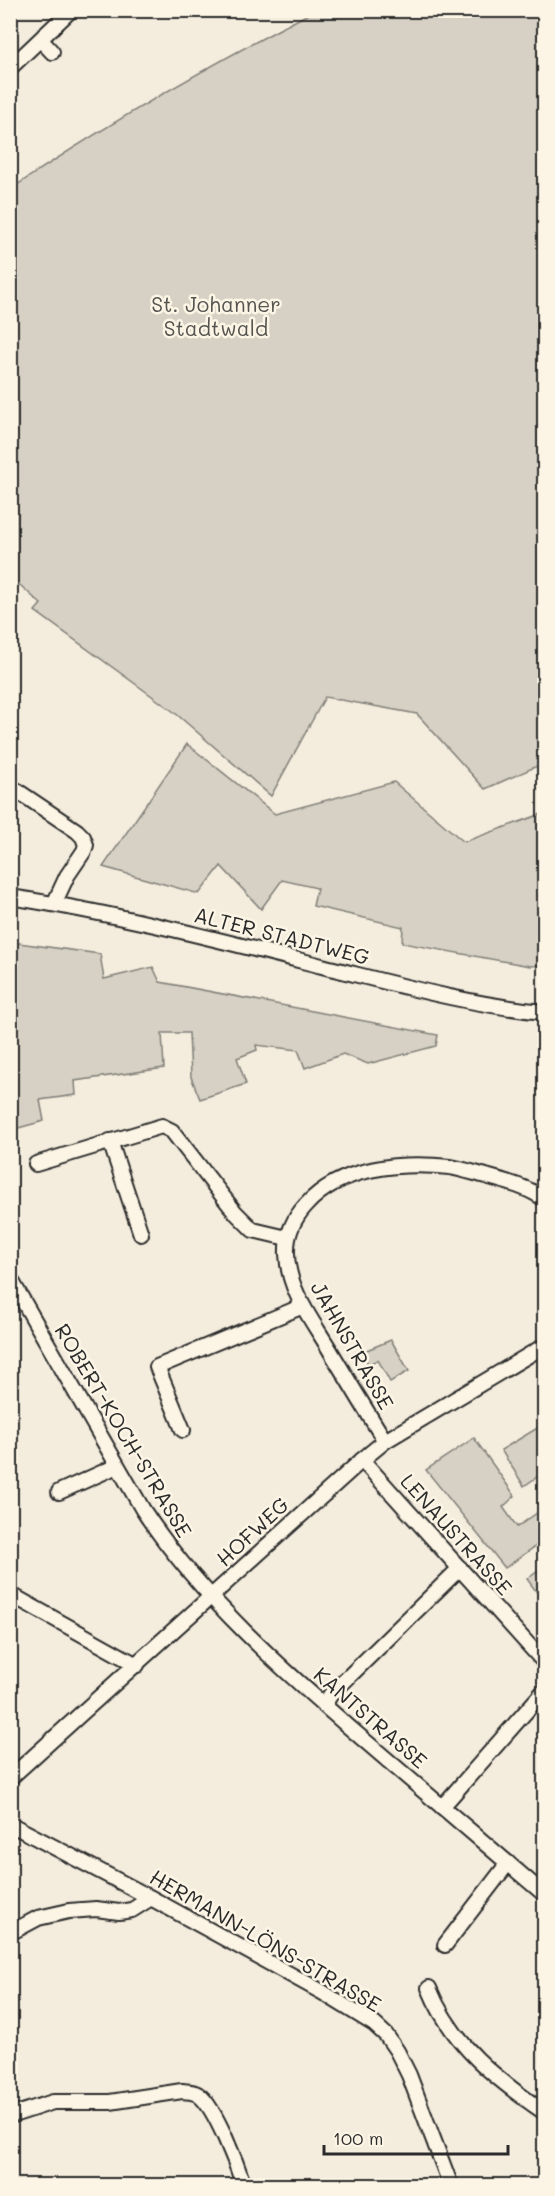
<svg xmlns="http://www.w3.org/2000/svg" width="555" height="2196" viewBox="0 0 555 2196" font-family="Mali,sans-serif">
  <rect width="100%" height="100%" fill="#f4edde"/>
  <filter id="ink" filterUnits="userSpaceOnUse"><feTurbulence type="fractalNoise" baseFrequency=".0167" numOctaves="2"/><feDisplacementMap in="SourceGraphic" scale="12" xChannelSelector="R" yChannelSelector="G"/><feConvolveMatrix kernelMatrix="1 2 1 2 8 2 1 2 1" color-interpolation-filters="sRGB"/></filter>
  <g filter="url(#ink)">
    <g fill="#d6d1c4" stroke="#807e78" stroke-width="1.5">
      <path d="M 314,11 L 544,11 L 544,763 L 485,789 L 417,714 L 325,697 L 271,796 L 174,712 L 35,611 L 41,604 L 11,577 L 11,189 C 108,123 210,65 314,11 Z"/>
      <path d="M 187,744 L 275,814 L 394,782 L 464,842 L 544,813 L 544,965 L 530,966 L 402,943 L 403,927 L 313,906 L 317,888 L 282,880 L 261,909 L 221,866 L 199,894 L 103,867 Z"/>
      <path d="M 11,942 L 100,954 L 104,979 L 153,967 L 160,982 L 438,1035 L 436,1046 L 368,1064 L 343,1054 L 305,1068 L 298,1050 L 256,1045 L 257,1050 L 237,1058 L 246,1084 L 200,1099 L 191,1077 L 189,1033 L 162,1033 L 164,1068 L 75,1081 L 76,1095 L 40,1100 L 44,1121 L 11,1130 Z"/>
      <path d="M 391,1340 L 409,1371 L 390,1382 L 378,1360 L 368,1364 L 362,1352 Z"/>
      <path d="M 544,1424 L 544,1472 L 524,1486 L 501,1450 Z"/>
      <path d="M 474,1438 L 515,1496 L 503,1507 L 517,1527 L 544,1508 L 544,1540 L 505,1568 L 426,1470 Z"/>
      <path d="M 544,1567 L 544,1602 L 527,1579 Z"/>
    </g>
    <g fill="none" stroke-linecap="round" stroke-linejoin="round">
      <defs>
        <g id="street">
          <path d="M 41,40 L 52,52"/>
          <path d="M 10,68 L 71,10"/>
          <path d="M 10,786 L 77,831 L 83,837 L 86,845 L 84,851 L 67,876 L 54,904"/>
          <path d="M 10,897 C 115,913 219,940 322,966 C 395,984 469,1005 544,1012"/>
          <path d="M 110,1141 L 141,1234"/>
          <path d="M 36,1164 L 162,1126 L 172,1131 L 235,1212 L 253,1230 L 287,1238"/>
          <path d="M 10,1278 L 143,1510 C 200,1597 285,1672 364,1740 C 424,1792 484,1843 544,1894"/>
          <path d="M 183,1430 L 157,1367 L 303,1306"/>
          <path d="M 385,1441 C 367,1412 349,1382 331,1352 C 313,1321 288,1291 287,1254 C 286,1235 294,1218 306,1205 C 341,1166 401,1162 450,1167 C 462,1169 474,1173 486,1176 C 506,1182 528,1187 544,1199"/>
          <path d="M 362,1460 L 544,1662"/>
          <path d="M 59,1492 L 117,1466"/>
          <path d="M 10,1594 L 137,1665"/>
          <path d="M 324,1705 L 331,1694 L 460,1568"/>
          <path d="M 10,1778 L 362,1460 L 385,1441 L 544,1346"/>
          <path d="M 442,1807 L 544,1691"/>
          <path d="M 10,1824 L 151,1898 L 322,1992 L 374,2024 L 386,2035 L 397,2051 L 409,2075 L 451,2186"/>
          <path d="M 10,1933 L 38,1918 L 69,1911 L 96,1909 L 119,1912 L 132,1910 L 151,1898"/>
          <path d="M 445,1945 L 508,1863"/>
          <path d="M 429,1988 C 452,2045 496,2079 544,2112"/>
          <path d="M 10,2116 L 53,2102 L 110,2102 L 182,2091 C 188,2092 195,2091 200,2096 C 216,2109 237,2165 244,2186"/>
        </g>
      </defs>
      <use href="#street" stroke="#2b2b2b" stroke-width="18"/>
      <use href="#street" stroke="#fcf5e5" stroke-width="14"/>
    </g>
  </g>
  <g text-anchor="middle" dominant-baseline="central" stroke-width="5" stroke-linejoin="round" paint-order="stroke">
    <g font-size="21" fill="#565451" stroke="#fcf5e5">
      <text x="216" y="303">St. Johanner<tspan x="216" dy="24">Stadtwald</tspan></text>
    </g>
    <g font-size="21" fill="#2b2b2b" stroke="#fcf5e5">
      <text transform="translate(282 935) rotate(14)">ALTER STADTWEG</text>
      <text transform="translate(353 1345) rotate(60)">JAHNSTRASSE</text>
      <text transform="translate(124 1430) rotate(59)">ROBERT-KOCH-STRASSE</text>
      <text transform="translate(252 1531) rotate(-43)">HOFWEG</text>
      <text transform="translate(457 1534) rotate(48)">LENAUSTRASSE</text>
      <text transform="translate(371 1717) rotate(41)">KANTSTRASSE</text>
      <text transform="translate(266 1940) rotate(30)">HERMANN-LÖNS-STRASSE</text>
    </g>
  </g>
  <rect width="555" height="2196" fill="none" stroke="#fcf5e5" stroke-width="36"/>
  <rect x="18" y="18" width="519" height="2160" fill="none" stroke="#2b2b2b" stroke-width="2" filter="url(#ink)"/>
  <path d="M324 2145v9h184v-9" fill="none" stroke="#2b2b2b" stroke-width="3"/>
  <text x="333" y="2145" font-size="18" fill="#2b2b2b" stroke="#fcf5e5" stroke-width="4.5" paint-order="stroke">100 m</text>
</svg>
